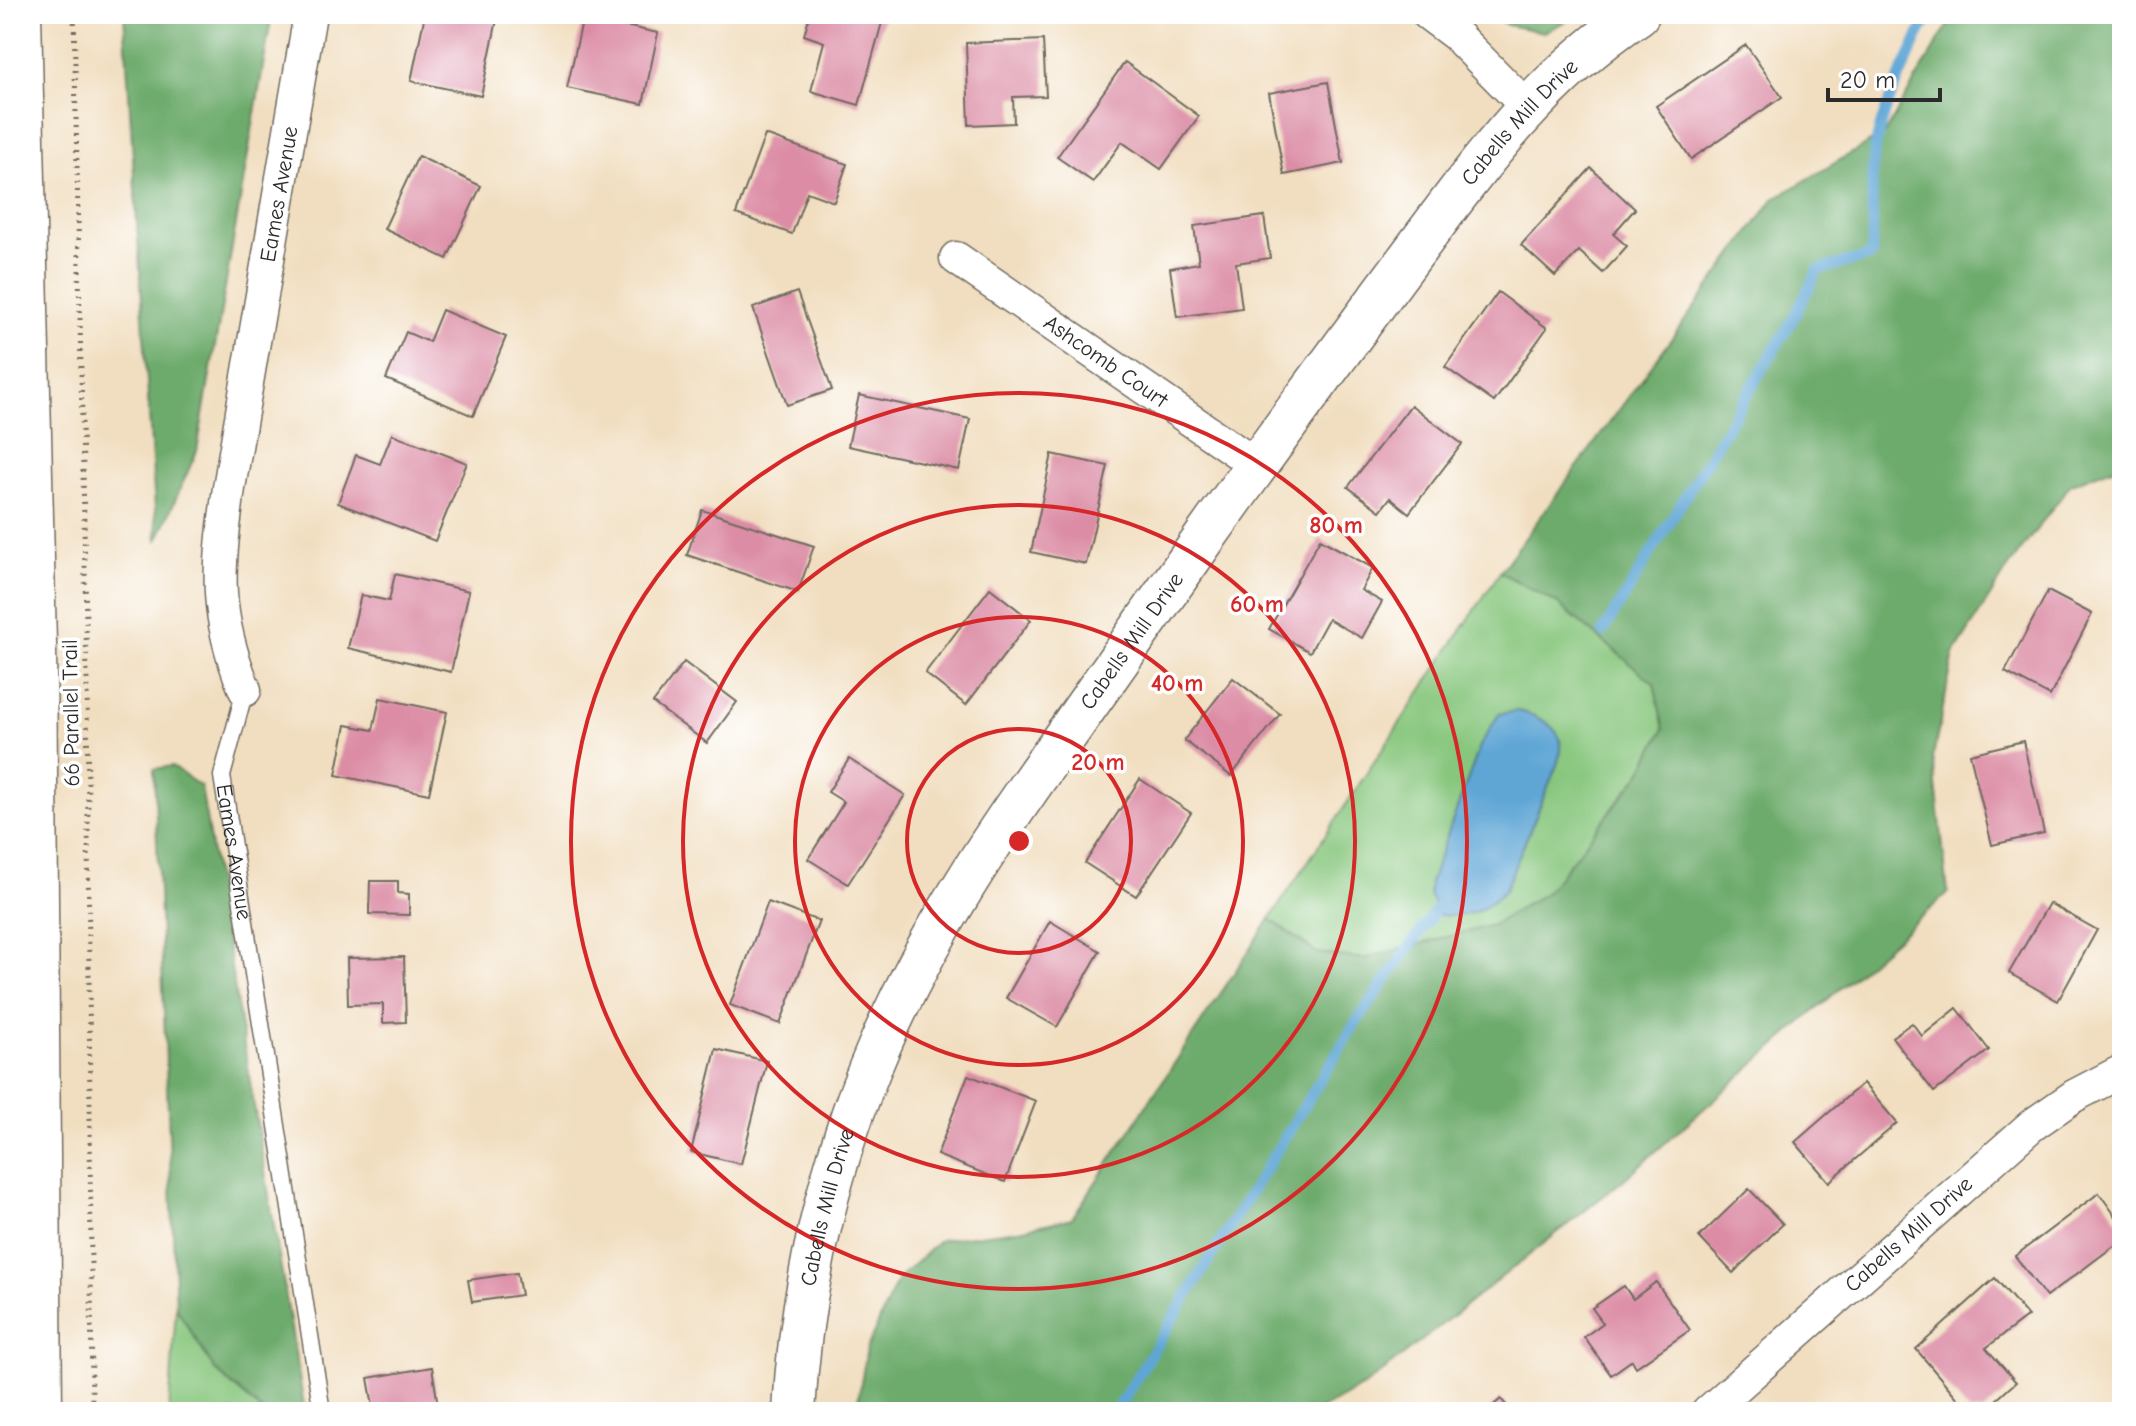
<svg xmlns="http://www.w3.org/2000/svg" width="2136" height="1426" viewBox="0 0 2136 1426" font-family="'Comic Neue',sans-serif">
  <rect width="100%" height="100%" fill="#fff"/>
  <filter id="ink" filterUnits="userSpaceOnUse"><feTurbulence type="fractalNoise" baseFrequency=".0125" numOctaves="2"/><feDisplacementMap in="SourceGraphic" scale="16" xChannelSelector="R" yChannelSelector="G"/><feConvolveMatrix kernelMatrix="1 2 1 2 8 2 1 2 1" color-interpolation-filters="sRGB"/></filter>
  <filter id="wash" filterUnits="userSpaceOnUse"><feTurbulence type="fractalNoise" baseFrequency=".006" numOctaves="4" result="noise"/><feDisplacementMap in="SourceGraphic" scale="32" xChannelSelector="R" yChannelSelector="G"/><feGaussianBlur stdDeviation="1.8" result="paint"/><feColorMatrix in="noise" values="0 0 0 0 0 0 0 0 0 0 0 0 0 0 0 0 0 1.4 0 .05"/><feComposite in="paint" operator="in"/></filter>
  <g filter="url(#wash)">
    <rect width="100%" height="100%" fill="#f1dec0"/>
    <g fill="#87c67d" stroke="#597854" stroke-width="2">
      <path d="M 1500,572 L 1557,603 L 1654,683 L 1664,729 L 1640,774 L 1547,892 L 1493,925 L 1363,959 L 1317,953 L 1270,919 Z"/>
      <path d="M 176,1307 L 214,1369 L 263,1412 L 169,1412 Z"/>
    </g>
    <g fill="#6dab6c" stroke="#4c6b4c" stroke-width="2">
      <path d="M 124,14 L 272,14 L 197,451 L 157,541 Z"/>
      <path d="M 1492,14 L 1580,14 L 1544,32 L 1507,25 Z"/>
      <path d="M 1958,14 L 2122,14 L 2122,464 L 2071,484 L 2009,566 L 1954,654 L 1933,756 L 1948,893 L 1621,1182 L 1367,1384 L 1316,1412 L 856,1412 L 867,1348 L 898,1279 L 940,1240 L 1019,1230 L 1072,1218 L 1270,919 L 1317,953 L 1363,959 L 1493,925 L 1547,892 L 1640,774 L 1664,729 L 1654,683 L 1557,603 L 1500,572 L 1774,199 L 1884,134 L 1951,20 Z"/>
      <path d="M 172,766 L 201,787 L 305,1412 L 263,1412 L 214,1369 L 176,1307 L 154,769 Z"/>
    </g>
    <path fill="#5ea6d5" stroke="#446880" stroke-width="2" d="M 1518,711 C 1535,715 1560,725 1561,746 C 1562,752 1558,760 1557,765 L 1505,890 C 1485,911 1468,918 1440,915 L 1429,895 L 1430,882 L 1480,746 L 1499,714 Z"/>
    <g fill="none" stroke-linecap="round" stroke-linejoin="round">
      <g stroke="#5ea6d5" stroke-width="11">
        <path d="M 1603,632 L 1793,319 L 1818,270 L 1871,256 C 1875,225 1870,194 1873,163 C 1877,116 1904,71 1922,28 L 1934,14"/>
        <path d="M 1115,1412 L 1355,1024 L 1445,897"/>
      </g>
    </g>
    <g id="blocks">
      <g fill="#dc8ca5">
        <path d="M 425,14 L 498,15 L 481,96 L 411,81 Z"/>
        <path d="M 810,14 L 865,14 L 883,19 L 859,105 L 811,91 L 824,42 L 804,35 Z"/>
        <path d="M 583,17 L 658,33 L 643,104 L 567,88 Z"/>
        <path d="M 1043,40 L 1046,96 L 1013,97 L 1014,123 L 969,125 L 966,43 Z"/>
        <path d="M 1746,45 L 1782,97 L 1691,159 L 1656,106 Z"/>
        <path d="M 1125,62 L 1199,116 L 1161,169 L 1122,142 L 1093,182 L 1057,157 Z"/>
        <path d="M 1328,82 L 1343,163 L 1284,175 L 1269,93 Z"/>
        <path d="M 765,135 L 847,164 L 834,202 L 807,192 L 792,234 L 736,214 Z"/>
        <path d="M 418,156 L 481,186 L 447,259 L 384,229 Z"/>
        <path d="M 1591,168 L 1635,209 L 1613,234 L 1627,246 L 1603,273 L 1579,251 L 1555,276 L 1521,245 Z"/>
        <path d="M 1264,216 L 1270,258 L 1236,263 L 1242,308 L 1177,317 L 1170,268 L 1199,263 L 1194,226 Z"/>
        <path d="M 797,292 L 832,390 L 787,405 L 753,308 Z"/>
        <path d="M 1498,292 L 1547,328 L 1494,402 L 1445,367 Z"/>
        <path d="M 442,310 L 506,337 L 473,416 L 386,379 L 406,332 L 429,342 Z"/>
        <path d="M 859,395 L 970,419 L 959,470 L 848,446 Z"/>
        <path d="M 1411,405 L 1462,444 L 1409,513 L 1390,498 L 1380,511 L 1348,487 Z"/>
        <path d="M 392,434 L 467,463 L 435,541 L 338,503 L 356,455 L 380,464 Z"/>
        <path d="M 1052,454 L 1108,466 L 1086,564 L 1031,552 Z"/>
        <path d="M 702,510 L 814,546 L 798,592 L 687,555 Z"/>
        <path d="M 1320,539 L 1373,568 L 1361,590 L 1382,602 L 1362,638 L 1328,619 L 1310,652 L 1269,629 Z"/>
        <path d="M 395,574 L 469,591 L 451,672 L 348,648 L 361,595 L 389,601 Z"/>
        <path d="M 990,588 L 1031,620 L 966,705 L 925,673 Z"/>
        <path d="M 2048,591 L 2092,614 L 2050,696 L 2005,672 Z"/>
        <path d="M 684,662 L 737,702 L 707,743 L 653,703 Z"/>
        <path d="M 1233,678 L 1280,714 L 1231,776 L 1184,740 Z"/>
        <path d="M 380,698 L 447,712 L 429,794 L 336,775 L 346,725 L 373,730 Z"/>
        <path d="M 2023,741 L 2044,833 L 1992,845 L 1970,754 Z"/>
        <path d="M 849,759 L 905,795 L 848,884 L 808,859 L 844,802 L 828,792 Z"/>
        <path d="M 1140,779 L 1191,813 L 1136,896 L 1085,863 Z"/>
        <path d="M 370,881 L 398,881 L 398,893 L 409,894 L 409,915 L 369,914 Z"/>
        <path d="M 768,902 L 819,921 L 780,1024 L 730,1005 Z"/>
        <path d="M 2049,903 L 2097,930 L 2058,1001 L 2009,973 Z"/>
        <path d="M 1050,921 L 1100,951 L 1057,1027 L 1006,998 Z"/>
        <path d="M 404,957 L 406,1022 L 383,1023 L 383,1004 L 348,1005 L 347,958 Z"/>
        <path d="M 1957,1008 L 1989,1050 L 1934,1092 L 1892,1037 L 1912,1023 L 1922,1036 Z"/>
        <path d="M 716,1049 L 767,1061 L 741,1164 L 691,1152 Z"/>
        <path d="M 968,1075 L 1036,1101 L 1005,1182 L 937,1155 Z"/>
        <path d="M 1863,1083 L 1897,1123 L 1829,1182 L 1795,1142 Z"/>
        <path d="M 1749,1189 L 1783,1224 L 1733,1273 L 1699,1237 Z"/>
        <path d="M 2099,1193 L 2122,1225 L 2122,1240 L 2046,1297 L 2015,1256 Z"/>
        <path d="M 517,1273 L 521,1295 L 472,1302 L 468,1280 Z"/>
        <path d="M 1995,1278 L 2028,1316 L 1986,1348 L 2016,1382 L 1983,1412 L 1969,1412 L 1916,1349 Z"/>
        <path d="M 1656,1282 L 1690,1330 L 1636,1367 L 1632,1360 L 1611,1375 L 1584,1337 L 1603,1323 L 1592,1308 L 1624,1286 L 1633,1299 Z"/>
        <path d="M 432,1367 L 439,1412 L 374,1412 L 368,1378 Z"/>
        <path d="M 1501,1399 L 1512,1412 L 1485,1412 Z"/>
      </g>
    </g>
  </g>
  <g filter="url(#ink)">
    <use href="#blocks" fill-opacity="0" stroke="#706a5f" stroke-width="2"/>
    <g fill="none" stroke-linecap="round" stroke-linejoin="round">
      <defs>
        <g id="service">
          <path id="s1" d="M 245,690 L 222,776 L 322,1412"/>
        </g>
        <g id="minor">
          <path d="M 1428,14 L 1456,35 L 1528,108"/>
          <path id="s2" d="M 956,258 L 1256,465"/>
          <path id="s3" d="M 245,690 C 213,612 218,570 229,488 L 310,14"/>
          <path id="s4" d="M 1708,1412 L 2031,1126 L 2074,1096 L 2122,1071"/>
        </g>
        <g id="tertiary">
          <path id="s5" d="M 794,1412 C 800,1290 830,1159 879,1047 C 928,933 996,832 1068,732 C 1114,666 1161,600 1208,533 C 1269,447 1332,362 1395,277 C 1470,177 1533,84 1638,14"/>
        </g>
        <path id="motorway" d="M 19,14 L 34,644 L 40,1412"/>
      </defs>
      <use href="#service" stroke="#706a5f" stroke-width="19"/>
      <use href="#minor" stroke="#706a5f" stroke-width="35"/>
      <use href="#tertiary" stroke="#706a5f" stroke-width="45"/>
      <use href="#motorway" stroke="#706a5f" stroke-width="47"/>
      <path stroke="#706a5f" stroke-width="5" stroke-dasharray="2 6" stroke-linecap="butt" d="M 74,14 L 87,674 L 92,1412"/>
      <use href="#service" stroke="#fff" stroke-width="16"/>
      <use href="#minor" stroke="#fff" stroke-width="32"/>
      <use href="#tertiary" stroke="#fff" stroke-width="42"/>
      <use href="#motorway" stroke="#fff" stroke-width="44"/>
    </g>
  </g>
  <g fill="none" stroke="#d62828" stroke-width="4">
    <circle cx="1019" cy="841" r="112"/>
    <circle cx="1019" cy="841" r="224"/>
    <circle cx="1019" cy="841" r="336"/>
    <circle cx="1019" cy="841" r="448"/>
  </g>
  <g text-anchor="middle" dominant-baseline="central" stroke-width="7" stroke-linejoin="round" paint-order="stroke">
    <g font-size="22" fill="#2b2b2b" stroke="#fff">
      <text stroke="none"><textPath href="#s5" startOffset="1504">Cabells Mill Drive</textPath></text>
      <text stroke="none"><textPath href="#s3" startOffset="504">Eames Avenue</textPath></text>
      <text stroke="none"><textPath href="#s2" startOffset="182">Ashcomb Court</textPath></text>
      <text stroke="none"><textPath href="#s5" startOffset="856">Cabells Mill Drive</textPath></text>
      <text transform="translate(71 713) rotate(-91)">66 Parallel Trail</text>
      <text stroke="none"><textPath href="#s1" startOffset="166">Eames Avenue</textPath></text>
      <text stroke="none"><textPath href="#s5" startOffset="208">Cabells Mill Drive</textPath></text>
      <text stroke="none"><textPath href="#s4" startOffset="268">Cabells Mill Drive</textPath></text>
    </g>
  </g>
  <circle cx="1019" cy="841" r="12" fill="#d62828" stroke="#fff" stroke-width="4"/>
  <g font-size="24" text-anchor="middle" font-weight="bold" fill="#d62828" stroke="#fff" stroke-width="7" stroke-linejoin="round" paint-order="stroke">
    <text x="1336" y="533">80 m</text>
    <text x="1257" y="612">60 m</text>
    <text x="1177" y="691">40 m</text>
    <text x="1098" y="770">20 m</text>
  </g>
  <rect width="2136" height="1426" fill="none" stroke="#fff" stroke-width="48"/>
  <path d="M1828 88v12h112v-12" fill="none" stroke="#2b2b2b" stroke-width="4"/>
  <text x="1840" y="88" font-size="24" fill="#2b2b2b" stroke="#ffffff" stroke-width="6" paint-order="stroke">20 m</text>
</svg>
